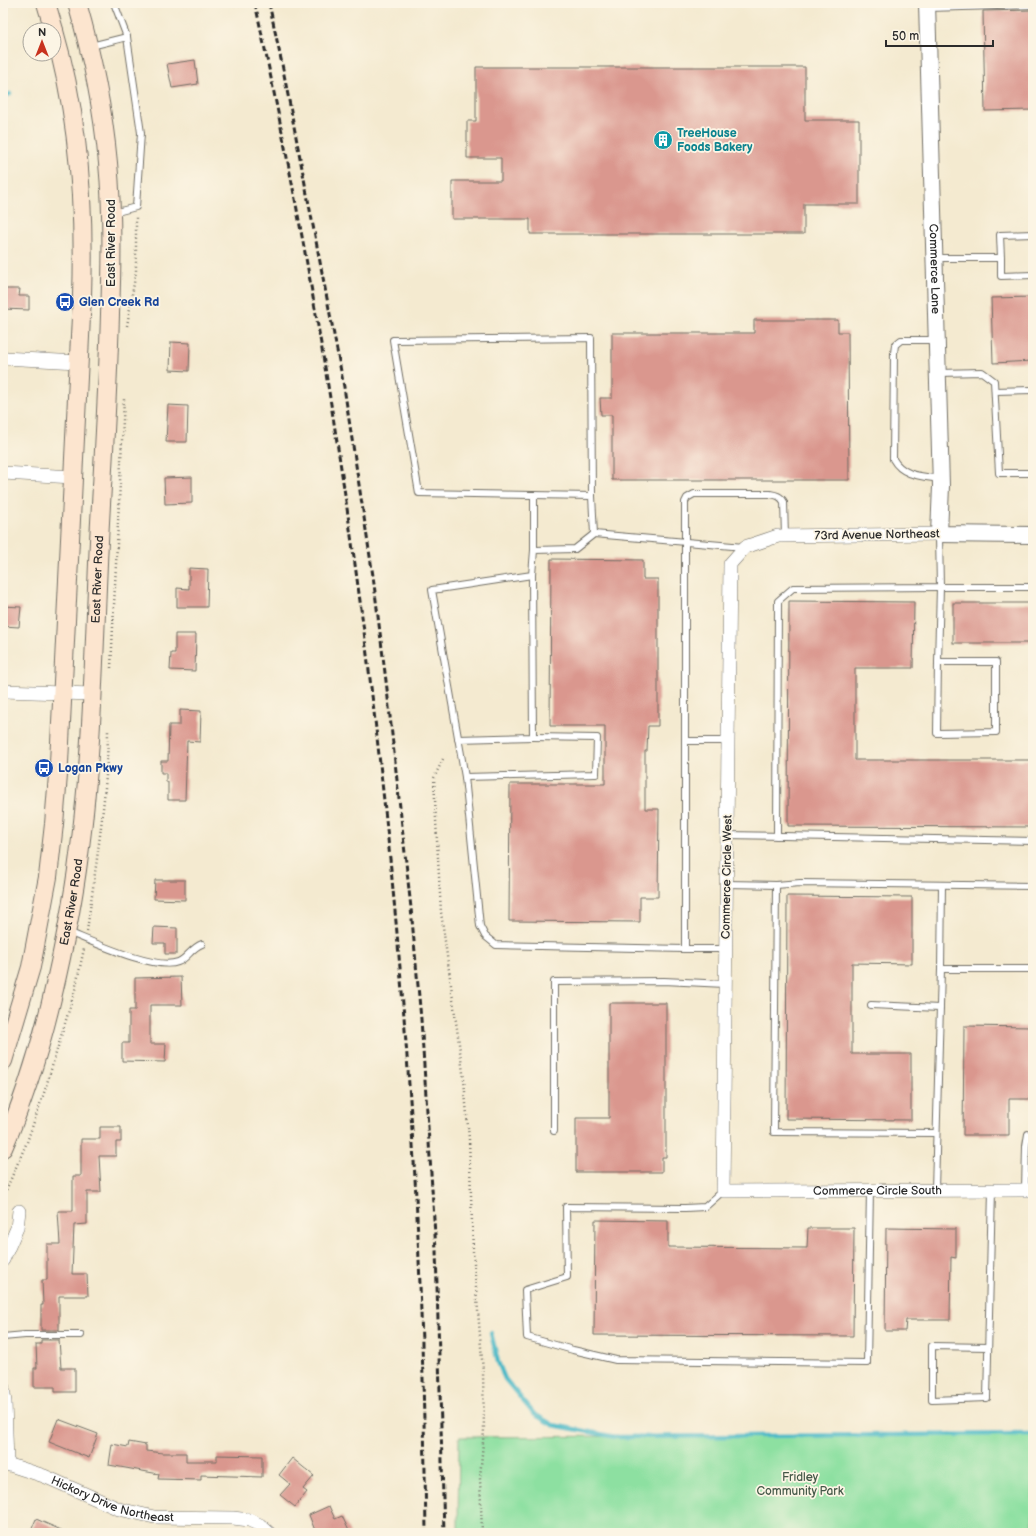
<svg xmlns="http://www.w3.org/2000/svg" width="1036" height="1536" viewBox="0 0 1036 1536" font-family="'Balsamiq Sans',sans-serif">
  <rect width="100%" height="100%" fill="#fcf5e5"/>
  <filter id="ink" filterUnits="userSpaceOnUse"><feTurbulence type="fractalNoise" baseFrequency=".025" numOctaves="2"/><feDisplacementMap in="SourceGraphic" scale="8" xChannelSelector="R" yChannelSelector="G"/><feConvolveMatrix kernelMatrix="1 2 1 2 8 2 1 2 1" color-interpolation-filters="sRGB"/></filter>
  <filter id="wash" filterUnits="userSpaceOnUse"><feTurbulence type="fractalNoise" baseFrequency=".012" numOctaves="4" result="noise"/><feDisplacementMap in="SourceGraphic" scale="16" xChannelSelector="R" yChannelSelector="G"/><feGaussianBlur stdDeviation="0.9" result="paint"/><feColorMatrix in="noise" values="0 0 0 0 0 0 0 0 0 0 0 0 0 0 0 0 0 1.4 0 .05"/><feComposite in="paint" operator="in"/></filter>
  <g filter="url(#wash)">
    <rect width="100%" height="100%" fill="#f4ead0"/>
    <path fill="#8de0a1" stroke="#5c8666" d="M 1033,1434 L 1033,1533 L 458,1533 L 459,1437 Z"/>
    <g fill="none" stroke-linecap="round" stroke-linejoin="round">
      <g stroke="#4dbac8" stroke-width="4.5">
        <path d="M 3,96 L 10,94"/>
        <path d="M 491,1333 L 498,1362 L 505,1379 L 534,1414 L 553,1425 L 616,1437 L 1033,1434"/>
      </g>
    </g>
    <g id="blocks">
      <g fill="#da978e">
        <path d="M 1033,10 L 1033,110 L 985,111 L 983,11 Z"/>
        <path d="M 195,60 L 198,84 L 172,88 L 167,64 Z"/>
        <path d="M 476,67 L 805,67 L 805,120 L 859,120 L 859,204 L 804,204 L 804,234 L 530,234 L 530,219 L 452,219 L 452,181 L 501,181 L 501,158 L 467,158 L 467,121 L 476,121 Z"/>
        <path d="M 3,289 L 20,289 L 19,296 L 29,296 L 29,310 L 3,309 Z"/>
        <path d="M 1033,297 L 1033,361 L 993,363 L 991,298 Z"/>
        <path d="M 754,320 L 838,320 L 838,332 L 848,332 L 849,480 L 612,480 L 612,415 L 601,415 L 600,398 L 612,398 L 612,333 L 754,333 Z"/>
        <path d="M 171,342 L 190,343 L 189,371 L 170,370 Z"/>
        <path d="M 168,405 L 188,406 L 187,442 L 166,442 Z"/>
        <path d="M 192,477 L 192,503 L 165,504 L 164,478 Z"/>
        <path d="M 551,559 L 643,560 L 643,579 L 658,579 L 658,726 L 648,726 L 647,751 L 645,751 L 645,809 L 659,809 L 658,897 L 640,897 L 640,922 L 509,921 L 510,784 L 605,784 L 605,726 L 550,726 Z"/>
        <path d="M 189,568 L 208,569 L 207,607 L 177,607 L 177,588 L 189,589 Z"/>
        <path d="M 789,601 L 914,602 L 913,668 L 855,668 L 855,760 L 1033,760 L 1033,827 L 788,826 Z"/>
        <rect x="953" y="603" width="80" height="40"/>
        <path d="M 3,606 L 21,607 L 19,627 L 3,626 Z"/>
        <path d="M 175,634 L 196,634 L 195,671 L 170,670 L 171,653 L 175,653 Z"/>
        <path d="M 180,710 L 201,711 L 200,742 L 187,741 L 185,800 L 168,800 L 168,782 L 166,782 L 166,773 L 161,773 L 161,761 L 168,761 L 169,725 L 180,725 Z"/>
        <path d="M 155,880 L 185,880 L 185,900 L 154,899 Z"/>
        <path d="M 787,896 L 912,897 L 912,964 L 852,963 L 852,1054 L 911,1054 L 911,1120 L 786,1119 Z"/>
        <path d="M 154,927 L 177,928 L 177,954 L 165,954 L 165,943 L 153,943 Z"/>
        <path d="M 181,977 L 182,1005 L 150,1005 L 150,1044 L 166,1044 L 165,1062 L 122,1061 L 122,1043 L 129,1043 L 129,1010 L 135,1010 L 135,978 Z"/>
        <path d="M 609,1003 L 666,1003 L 666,1157 L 662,1157 L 662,1172 L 576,1172 L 576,1118 L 609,1118 Z"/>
        <path d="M 964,1026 L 1033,1027 L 1033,1099 L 1009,1099 L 1009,1135 L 963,1135 Z"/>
        <path d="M 100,1127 L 121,1127 L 121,1142 L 116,1142 L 116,1156 L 99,1156 L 101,1192 L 87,1192 L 87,1224 L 74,1225 L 72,1274 L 87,1274 L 88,1296 L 59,1296 L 59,1330 L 41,1330 L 41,1305 L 43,1305 L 42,1280 L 47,1280 L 47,1244 L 60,1244 L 58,1211 L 73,1211 L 73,1176 L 81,1176 L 81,1139 L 100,1139 Z"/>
        <path d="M 595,1220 L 668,1221 L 668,1247 L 807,1248 L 808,1228 L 854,1228 L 853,1336 L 594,1335 Z"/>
        <path d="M 886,1228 L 956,1229 L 956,1258 L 951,1257 L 950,1320 L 906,1320 L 905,1331 L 885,1331 Z"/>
        <path d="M 41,1340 L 59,1340 L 61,1368 L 75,1368 L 75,1392 L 55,1392 L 55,1387 L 34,1387 L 34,1368 L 37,1368 L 36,1344 L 41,1344 Z"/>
        <path d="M 58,1419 L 98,1434 L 89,1458 L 49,1442 Z"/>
        <path d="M 129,1442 L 146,1445 L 146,1451 L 163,1453 L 186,1453 L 186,1461 L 217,1461 L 217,1455 L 262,1456 L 262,1477 L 201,1475 L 201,1480 L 158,1479 L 159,1474 L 109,1465 L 112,1444 L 128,1447 Z"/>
        <path d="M 292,1458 L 314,1476 L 303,1489 L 307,1492 L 295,1507 L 280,1495 L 290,1484 L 279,1475 Z"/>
        <path d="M 329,1506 L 335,1519 L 342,1516 L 350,1533 L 316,1533 L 309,1515 Z"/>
        <path d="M 36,1519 L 68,1533 L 30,1533 Z"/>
      </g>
    </g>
  </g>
  <g filter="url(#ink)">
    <use href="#blocks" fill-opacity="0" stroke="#716e65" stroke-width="1"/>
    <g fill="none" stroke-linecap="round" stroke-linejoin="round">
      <defs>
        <g id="service">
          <path d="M 114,3 L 127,37"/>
          <path d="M 928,8 L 1033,5"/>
          <path d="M 91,46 L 127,37 L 141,133 L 136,207 L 113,213"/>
          <path d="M 935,258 L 1001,258 L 1000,235 L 1033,234"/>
          <path d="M 1001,258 L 1001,276 L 1033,275"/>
          <path d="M 936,340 L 901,340 L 895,345 L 894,353 L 893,459 C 903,477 923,476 941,479"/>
          <path d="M 939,373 L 982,372 L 994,381 L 999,473 L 1033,473"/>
          <path d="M 995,391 L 1033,390"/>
          <path d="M 534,495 L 534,550"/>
          <path d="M 592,496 L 419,493 L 393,340 L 591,338 L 592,496 L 594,534 L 744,547"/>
          <path d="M 594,534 L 575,549 L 534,550 L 532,575 L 432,590 L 465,777 L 480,926 L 485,936 L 496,945 L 685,949 L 685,502 L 687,498 L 694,494 L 770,494 C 776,495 781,496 784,502 L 785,536"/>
          <path d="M 938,662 L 937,733 L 996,732 L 996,662 L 938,662 L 940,587 L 1033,587"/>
          <path d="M 458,739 L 533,737 L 532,575"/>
          <path d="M 685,741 L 728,741"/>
          <path d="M 465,777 L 596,774 L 597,738 L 533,737"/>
          <path d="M 727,835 L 1033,841"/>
          <path d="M 777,836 L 778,601 L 793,588 L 940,587 L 939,536"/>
          <path d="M 726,884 L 776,885 L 800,883 L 1033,886"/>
          <path d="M 776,885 L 774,1132 L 936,1133"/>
          <path d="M 942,885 L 941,969 L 1033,969"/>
          <path d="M 68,932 C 91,941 155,971 178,962 C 187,959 191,948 202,944"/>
          <path d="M 685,949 L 726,949"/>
          <path d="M 871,1005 L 940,1008"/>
          <path d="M 554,1131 L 554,982 L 664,981 L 725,984"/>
          <path d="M 935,1190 L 941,969"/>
          <path d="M 1025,1190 L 1026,1146 L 1028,1134 L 1033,1134"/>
          <path d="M 723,1191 L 705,1207 L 685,1208 L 566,1207 L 567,1277 L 525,1290 L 527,1337 L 573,1350 L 616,1360 L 867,1363 L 870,1190"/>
          <path d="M 3,1337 L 25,1335 L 81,1335"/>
          <path d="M 988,1347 L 932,1346 L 932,1400 L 987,1398 L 992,1190"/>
        </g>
        <g id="minor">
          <path d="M 3,358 L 78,362"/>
          <path d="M 3,473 L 73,477"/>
          <path id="s1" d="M 939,534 L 778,536 L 745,547 L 730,564 L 723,1191 L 1033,1190"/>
          <path d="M 3,691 L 92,694"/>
          <path d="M 3,1260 L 17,1228 L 19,1211"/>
          <path d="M 3,1388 L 5,1402 L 7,1464"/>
          <path id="s2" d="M 3,1464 L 7,1464 L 44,1476 L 119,1509 L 154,1517 L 233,1518 L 249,1520 L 260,1525 L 269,1533"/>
        </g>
        <g id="tertiary">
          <path id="s3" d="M 927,3 L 941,486 L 939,534 L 1033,535"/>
        </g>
        <g id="secondary">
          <path d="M 46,3 L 54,30"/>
          <path d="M 3,1061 L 31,967 L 48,877 L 54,824 L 59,763 L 82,296 C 85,207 79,116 54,31"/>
          <path id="s4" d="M 3,1148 C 24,1100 40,1049 52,998 C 63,951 73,903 79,855 C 93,751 94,646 99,541 C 103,465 108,390 110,314 C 112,263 113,213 108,163 C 103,109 92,55 77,3"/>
        </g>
      </defs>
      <use href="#service" stroke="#716e65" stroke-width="8"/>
      <use href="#minor" stroke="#716e65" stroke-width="14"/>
      <use href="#tertiary" stroke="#716e65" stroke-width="18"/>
      <use href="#secondary" stroke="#716e65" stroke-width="20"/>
      <g stroke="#716e65" stroke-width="2.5" stroke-dasharray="1 3" stroke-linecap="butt">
        <path d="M 127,326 L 136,271 L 136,216"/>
        <path d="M 111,668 L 124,399"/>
        <path d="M 443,759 L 434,778 L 437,840 L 441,912 L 464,1080 L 469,1139 L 473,1251 L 483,1371 L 484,1430 L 480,1478 L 482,1533"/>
        <path d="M 87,931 C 96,864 107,798 108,731"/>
        <path d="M 3,1197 L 27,1142 L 45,1090 L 75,990 L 84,949"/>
      </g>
      <use href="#service" stroke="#fff" stroke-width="6"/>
      <use href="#minor" stroke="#fff" stroke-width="13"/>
      <use href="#tertiary" stroke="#fff" stroke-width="16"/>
      <use href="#secondary" stroke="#fce5cf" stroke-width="18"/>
      <g stroke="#2b2b2b" stroke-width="3" stroke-dasharray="6 3" stroke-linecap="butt">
        <path d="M 255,3 C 336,374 388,751 412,1130 C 421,1264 424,1399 426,1533"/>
        <path d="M 269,3 L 282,64 L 344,387 L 373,576 L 387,689 L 411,908 L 421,1019 L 436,1250 L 444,1533"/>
      </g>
    </g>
  </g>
  <defs>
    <symbol id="building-disc" viewBox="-11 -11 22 22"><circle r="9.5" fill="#0f9aa8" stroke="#fcf5e5"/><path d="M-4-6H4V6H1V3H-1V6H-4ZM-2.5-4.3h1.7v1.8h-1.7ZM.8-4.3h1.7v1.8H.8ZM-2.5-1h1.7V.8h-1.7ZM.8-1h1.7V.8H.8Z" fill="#fff"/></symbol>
    <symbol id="bus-disc" viewBox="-11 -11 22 22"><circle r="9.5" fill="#1a4fb4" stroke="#fcf5e5"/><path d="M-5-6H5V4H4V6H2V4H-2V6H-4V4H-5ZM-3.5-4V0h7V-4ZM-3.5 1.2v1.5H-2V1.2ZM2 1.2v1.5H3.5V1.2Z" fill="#fff"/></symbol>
  </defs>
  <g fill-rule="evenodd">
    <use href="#building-disc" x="652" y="129" width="22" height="22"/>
    <use href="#bus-disc" x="54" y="291" width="22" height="22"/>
    <use href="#bus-disc" x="33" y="757" width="22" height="22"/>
  </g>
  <g text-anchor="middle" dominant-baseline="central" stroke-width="3.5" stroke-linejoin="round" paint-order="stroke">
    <g font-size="12" font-weight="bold" fill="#0d838f" stroke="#fcf5e5" text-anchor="start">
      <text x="677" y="133">TreeHouse<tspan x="677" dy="14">Foods Bakery</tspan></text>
    </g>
    <g font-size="12" fill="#2b2b2b" stroke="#fcf5e5">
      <text transform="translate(111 243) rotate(-90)">East River Road</text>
      <text stroke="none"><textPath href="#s3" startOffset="266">Commerce Lane</textPath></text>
      <text transform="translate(877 535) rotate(-1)">73rd Avenue Northeast</text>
      <text stroke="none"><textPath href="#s4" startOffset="580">East River Road</textPath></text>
      <text transform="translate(727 877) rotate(-89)">Commerce Circle West</text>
      <text stroke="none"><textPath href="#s4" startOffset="256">East River Road</textPath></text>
      <text stroke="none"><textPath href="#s1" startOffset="1000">Commerce Circle South</textPath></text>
      <text stroke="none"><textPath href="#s2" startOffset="116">Hickory Drive Northeast</textPath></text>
    </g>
    <g font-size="12" font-weight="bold" fill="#164399" stroke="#fcf5e5" text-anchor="start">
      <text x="79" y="302">Glen Creek Rd</text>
      <text x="58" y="768">Logan Pkwy</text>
    </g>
    <g font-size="12" fill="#445848" stroke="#fcf5e5">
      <text x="800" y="1477">Fridley<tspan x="800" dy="14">Community Park</tspan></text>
    </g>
  </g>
  <rect width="1036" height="1536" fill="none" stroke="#fcf5e5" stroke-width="16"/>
  <g transform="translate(42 42)"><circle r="19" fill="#fcf5e5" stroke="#a8a49b"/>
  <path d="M0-3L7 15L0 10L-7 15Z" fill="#c8321e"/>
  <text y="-6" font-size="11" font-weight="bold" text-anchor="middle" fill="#2b2b2b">N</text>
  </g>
  <path d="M886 40v6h107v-6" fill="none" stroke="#2b2b2b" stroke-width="2"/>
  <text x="892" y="40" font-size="12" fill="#2b2b2b" stroke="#fcf5e5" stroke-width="3" paint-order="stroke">50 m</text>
</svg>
